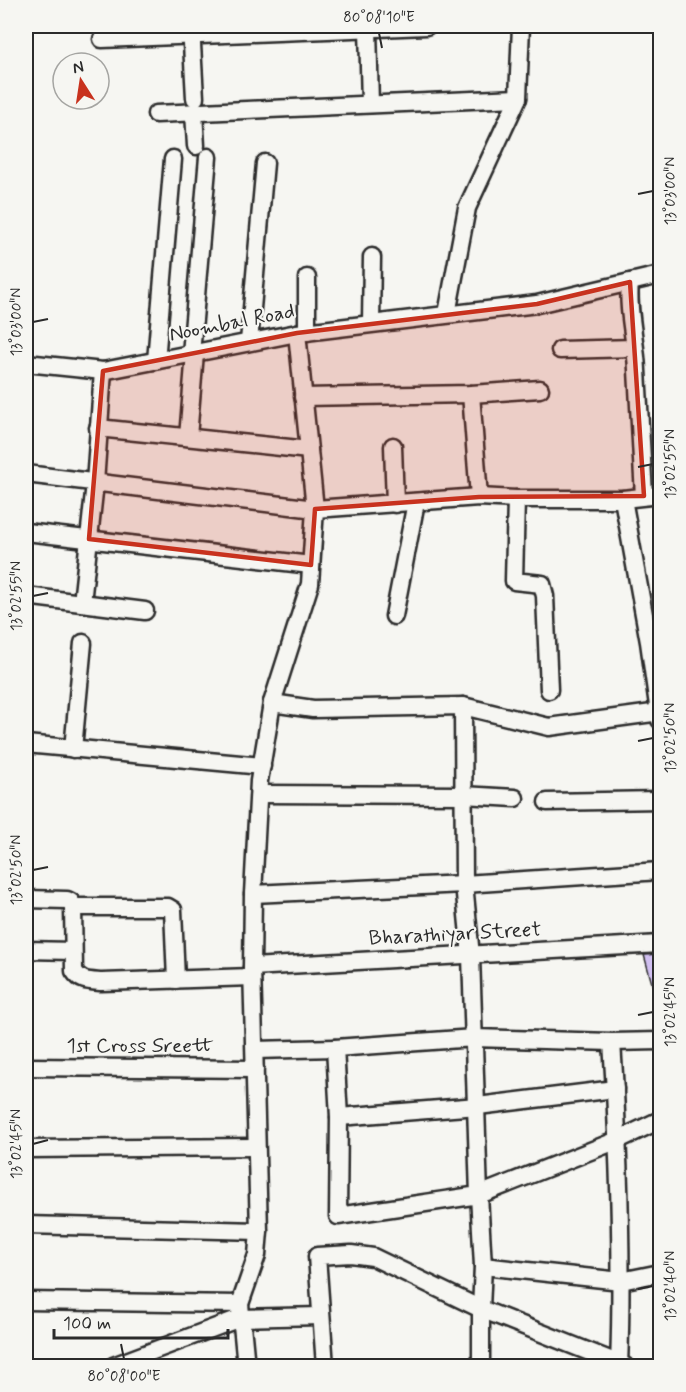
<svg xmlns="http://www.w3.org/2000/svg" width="686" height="1392" viewBox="0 0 686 1392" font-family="Mynerve,sans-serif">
  <rect width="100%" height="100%" fill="#f6f6f2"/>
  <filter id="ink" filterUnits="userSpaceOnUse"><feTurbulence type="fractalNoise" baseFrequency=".0167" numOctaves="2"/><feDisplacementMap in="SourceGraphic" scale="12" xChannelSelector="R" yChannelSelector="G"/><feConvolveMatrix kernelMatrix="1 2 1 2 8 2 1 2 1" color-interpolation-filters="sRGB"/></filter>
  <g filter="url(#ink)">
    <path fill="#d0bff0" stroke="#2b2b2b" stroke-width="1.5" d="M 660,954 L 660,1005 L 658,1005 L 644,955 Z"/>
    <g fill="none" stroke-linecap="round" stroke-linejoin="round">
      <defs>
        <g id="minor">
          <path d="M 191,26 L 195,98"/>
          <path d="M 368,28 L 370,104"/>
          <path d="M 102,39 L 427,26"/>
          <path d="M 194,112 L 196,146"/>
          <path d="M 156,114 L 518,98"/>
          <path d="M 630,282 C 627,312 636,341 637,370 C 639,412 642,454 644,496"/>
          <path d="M 447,314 L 467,208 L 518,98 L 521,26"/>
          <path d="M 371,323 L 372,257"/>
          <path d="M 307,332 L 307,278"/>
          <path d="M 249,342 L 265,163"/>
          <path d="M 560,350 L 634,348"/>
          <path d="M 191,354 L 208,157"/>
          <path d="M 156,361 L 173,159"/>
          <path d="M 26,363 L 103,371 L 297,333 L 537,304 L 660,275"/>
          <path d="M 471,394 L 479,497"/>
          <path d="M 303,397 L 471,394 L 540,389"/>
          <path d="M 98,428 L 309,450"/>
          <path d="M 188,437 L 195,353"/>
          <path d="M 393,446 L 395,504"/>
          <path d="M 26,474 L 315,509 L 479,497 L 516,499 L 623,499 L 660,495"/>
          <path d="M 516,499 L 514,581 L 542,584 L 545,596 L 549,690"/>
          <path d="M 623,499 L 649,642 L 660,720"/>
          <path d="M 26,532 L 311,565"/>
          <path d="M 26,596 L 145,611"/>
          <path d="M 82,603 L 95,483 L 103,371"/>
          <path d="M 394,616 L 416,502"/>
          <path d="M 272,703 L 313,709 L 463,706 L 549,727 L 660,712"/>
          <path d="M 463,706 L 464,884 L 471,956 L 479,1195 L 338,1216 L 339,1117 L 335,1048 L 474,1038 L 612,1042 L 660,1041"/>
          <path d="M 26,744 L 262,766"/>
          <path d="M 73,749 L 83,643"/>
          <path d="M 259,794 L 463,795 L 515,798"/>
          <path d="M 547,802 L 660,800"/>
          <path d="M 253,894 L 464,884 L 660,871"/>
          <path d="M 26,899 L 67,900 L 71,902 L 73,907 L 74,971 C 81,982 89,981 102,982 L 252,977"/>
          <path d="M 73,907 L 168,907 L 173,910 L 176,980"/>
          <path d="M 26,950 L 73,951"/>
          <path d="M 252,967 L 660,944"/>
          <path d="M 612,1042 C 619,1150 623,1258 619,1366"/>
          <path d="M 255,1050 L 335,1048"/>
          <path d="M 26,1067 L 255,1069"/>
          <path d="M 339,1117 L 478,1106 L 615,1089"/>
          <path d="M 26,1149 L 255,1147"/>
          <path d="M 26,1225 L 259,1231"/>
          <path d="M 483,1266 L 621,1281 L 660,1273"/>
          <path d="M 26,1301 L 240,1304"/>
          <path d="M 113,1366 L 240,1318 L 320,1316"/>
          <path d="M 246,1366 L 240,1304 L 257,1255 L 259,1231 L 252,967 L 253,894 L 259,781 L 272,703 L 310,584 L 315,509 L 297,333"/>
          <path d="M 325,1366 L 317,1256 L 351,1254 L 373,1257 L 481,1309 L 625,1366"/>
          <path d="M 481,1366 L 481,1309 L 483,1266 L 479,1195 L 618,1140 L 660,1120"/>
        </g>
      </defs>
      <use href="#minor" stroke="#2b2b2b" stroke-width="21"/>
      <use href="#minor" stroke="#f6f6f2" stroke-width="16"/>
    </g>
  </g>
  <path fill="#c8321e" fill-opacity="0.2" stroke="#c8321e" stroke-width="4.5" stroke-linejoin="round" d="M 630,282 L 644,496 L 479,497 L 315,509 L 311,565 L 89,539 L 103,371 L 297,333 L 537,304 Z"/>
  <path fill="none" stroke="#2b2b2b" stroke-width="2" d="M 379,33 L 382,48M 638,194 L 653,191M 33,322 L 48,319M 638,467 L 653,464M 33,596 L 48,593M 638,741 L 653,738M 33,870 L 48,867M 638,1015 L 653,1012M 33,1144 L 48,1140M 638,1289 L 653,1286M 121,1344 L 124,1359"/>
  <g text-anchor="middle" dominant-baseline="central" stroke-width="4.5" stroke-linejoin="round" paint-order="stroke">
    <g font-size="21" fill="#2b2b2b" stroke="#f6f6f2">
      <text transform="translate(232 323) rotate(-11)">Noombal Road</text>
      <text transform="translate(455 934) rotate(-3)">Bharathiyar Street</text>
      <text x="140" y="1046">1st Cross Sreett</text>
    </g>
  </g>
  <rect width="686" height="1392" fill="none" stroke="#f6f6f2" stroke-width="66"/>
  <g transform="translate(81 81) rotate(348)"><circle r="28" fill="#f6f6f2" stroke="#a5a5a2" stroke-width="1.5"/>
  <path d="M0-4.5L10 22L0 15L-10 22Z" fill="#c8321e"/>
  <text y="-9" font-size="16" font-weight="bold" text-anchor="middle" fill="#2b2b2b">N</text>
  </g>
  <path d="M54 1329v9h174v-9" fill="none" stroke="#2b2b2b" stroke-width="3"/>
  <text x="63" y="1329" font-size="18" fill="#2b2b2b" stroke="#f6f6f2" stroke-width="4.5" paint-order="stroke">100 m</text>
  <rect x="33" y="33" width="620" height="1326" fill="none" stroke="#2b2b2b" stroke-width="2"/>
  <g font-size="15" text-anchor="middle" fill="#2b2b2b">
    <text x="379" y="22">80°08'10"E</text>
    <text transform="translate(670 191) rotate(-90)" y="5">13°03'00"N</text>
    <text transform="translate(16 322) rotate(-90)" y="5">13°03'00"N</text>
    <text transform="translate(670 464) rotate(-90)" y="5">13°02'55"N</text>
    <text transform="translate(16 596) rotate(-90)" y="5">13°02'55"N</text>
    <text transform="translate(670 738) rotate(-90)" y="5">13°02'50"N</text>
    <text transform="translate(16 870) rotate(-90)" y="5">13°02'50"N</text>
    <text transform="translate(670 1012) rotate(-90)" y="5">13°02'45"N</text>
    <text transform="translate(16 1144) rotate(-90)" y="5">13°02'45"N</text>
    <text transform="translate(670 1286) rotate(-90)" y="5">13°02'40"N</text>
    <text x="124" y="1381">80°08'00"E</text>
  </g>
</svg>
